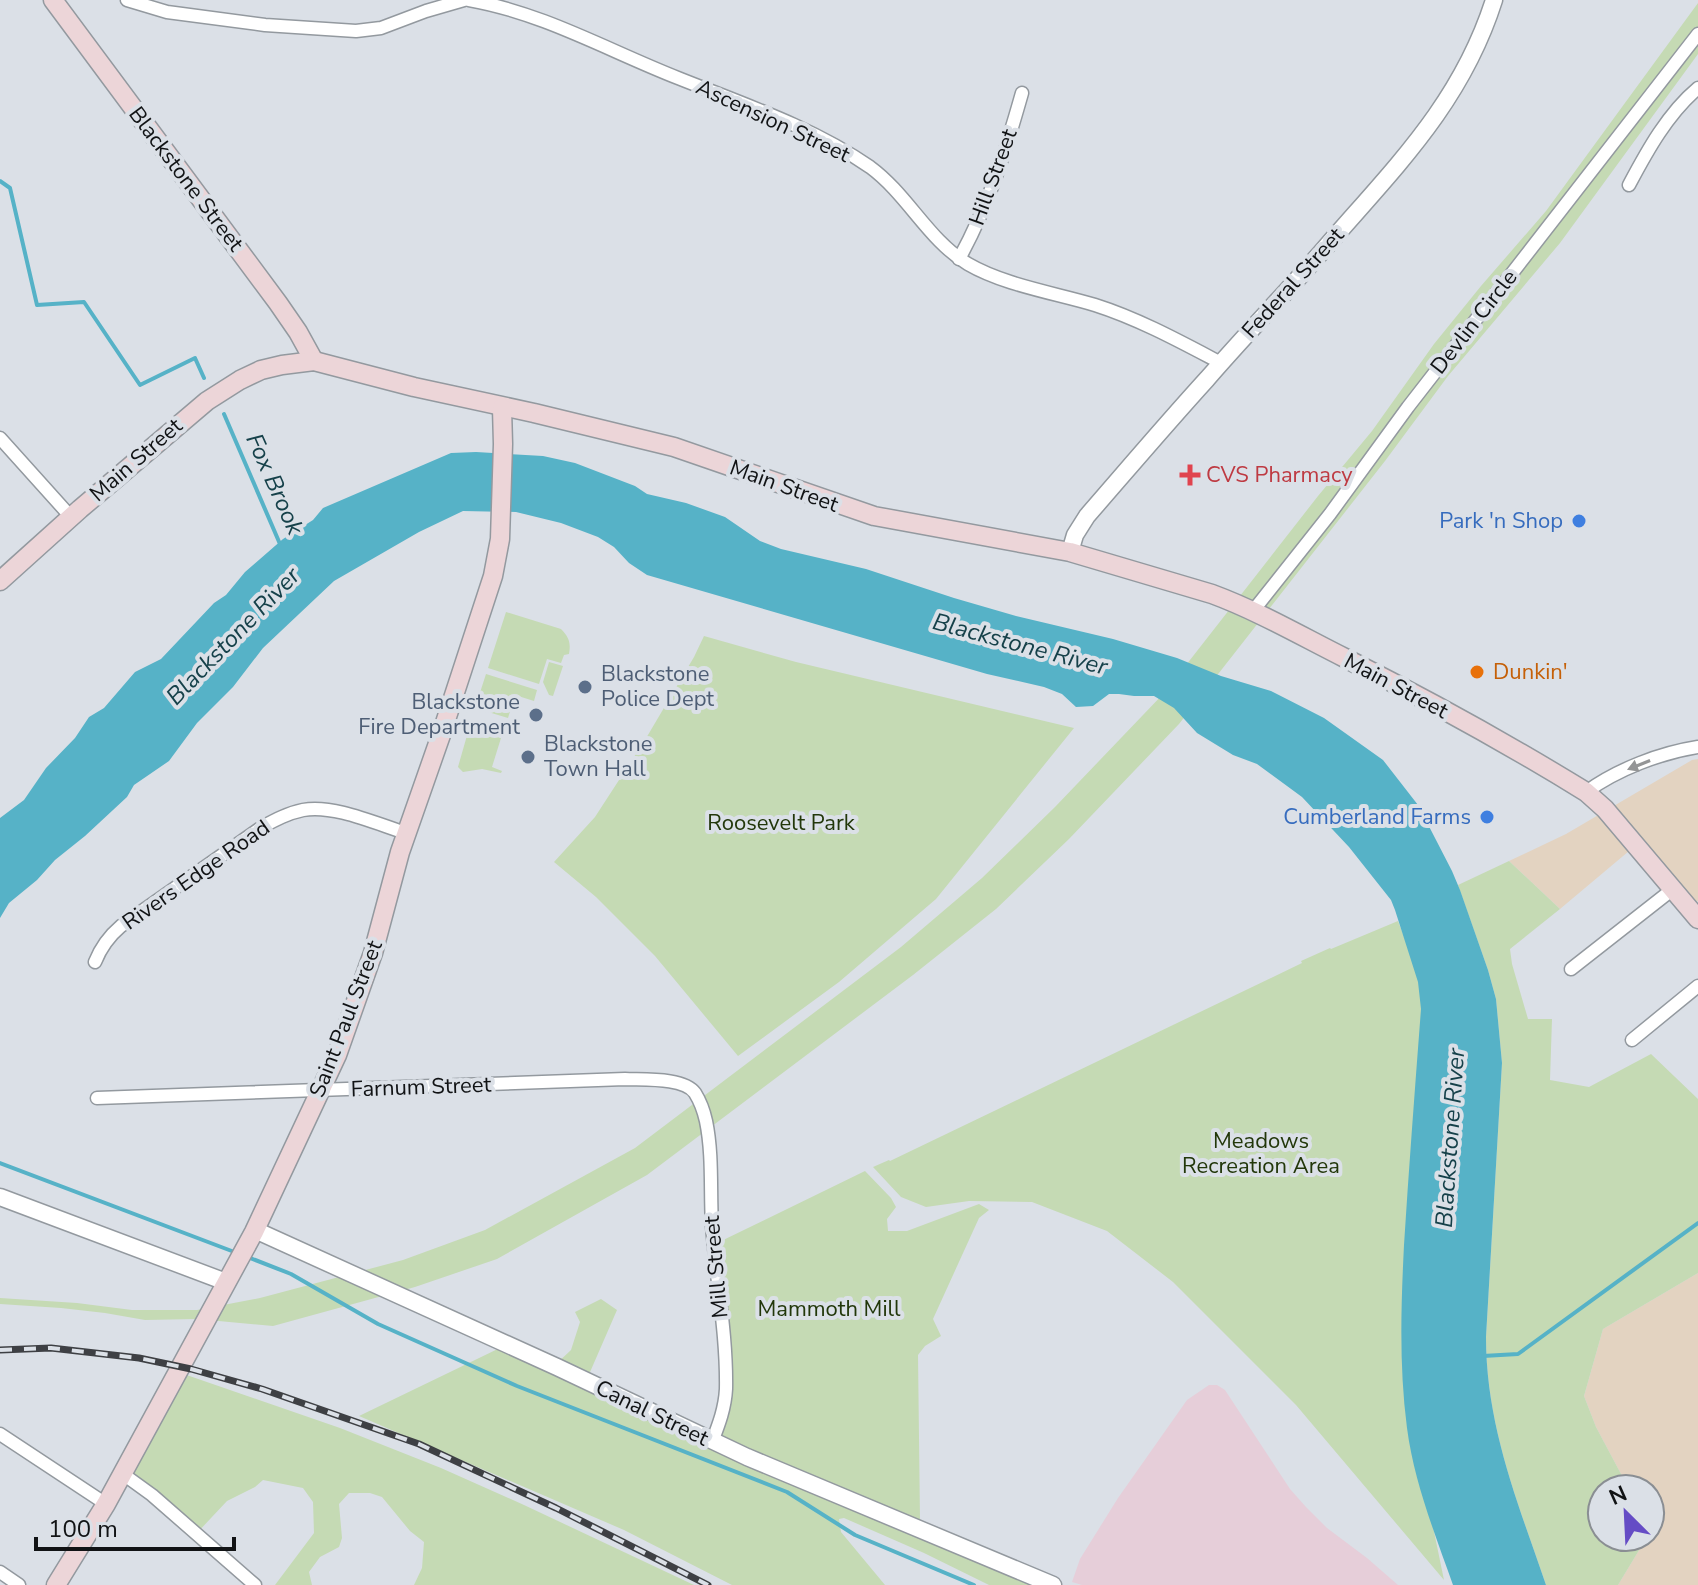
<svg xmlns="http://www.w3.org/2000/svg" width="1698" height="1585" viewBox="0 0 1698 1585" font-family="'Nunito Sans',sans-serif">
  <rect width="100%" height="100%" fill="#dbe0e7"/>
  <g fill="#e3d3c1">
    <path d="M 1698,759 L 1698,901 L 1688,909 L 1635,846 L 1560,909 L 1509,861 L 1566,834 L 1692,760 Z"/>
    <path d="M 1698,1273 L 1698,1585 L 1618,1585 L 1647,1537 L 1650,1537 L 1650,1533 L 1655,1525 L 1650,1518 L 1650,1489 L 1629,1489 L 1596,1427 L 1584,1396 L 1603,1329 Z"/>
  </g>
  <path fill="#e6ced9" d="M 1209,1385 L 1217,1385 L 1225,1390 L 1290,1489 L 1306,1507 L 1327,1528 L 1367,1558 L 1398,1585 L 1082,1585 L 1072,1582 L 1080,1559 L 1118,1498 L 1187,1400 Z"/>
  <g fill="#c5dab4">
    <path d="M 1698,3 L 1698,54 L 1560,243 L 1448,376 L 1385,461 L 1179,724 L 1069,839 L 996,909 L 913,975 L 647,1175 L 497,1259 L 415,1287 L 273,1326 L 197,1319 L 145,1320 L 105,1313 L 61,1308 L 0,1304 L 0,1298 L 77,1303 L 132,1310 L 197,1310 L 260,1298 L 403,1260 L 485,1230 L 635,1148 L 901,947 L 982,878 L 1055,807 L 1165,692 L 1318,496 L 1372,431 L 1434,344 L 1481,286 L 1546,211 Z"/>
    <path d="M 506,612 L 561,629 C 569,637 571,643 569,654 L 564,655 L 561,663 L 547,659 L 539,684 L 488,668 Z"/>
    <path d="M 704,636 L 796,662 L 1074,728 L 936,899 L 839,982 L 738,1056 L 655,956 L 596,897 L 554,862 L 595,817 L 645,740 L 694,657 Z"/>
    <path d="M 549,662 L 563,666 L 553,696 L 549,695 L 543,682 Z"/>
    <path d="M 486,674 L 537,690 L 534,701 L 515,695 L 508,718 L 475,708 Z"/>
    <path d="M 470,725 L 496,734 L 495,736 L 501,738 L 492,767 L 502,771 L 501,773 L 482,769 L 463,772 L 458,767 Z"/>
    <path d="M 1509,861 L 1560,909 L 1510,949 L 1512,964 L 1528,1019 L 1552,1019 L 1550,1080 L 1589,1087 L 1651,1054 L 1698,1099 L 1698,1273 L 1603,1329 L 1584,1396 L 1596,1427 L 1629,1489 L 1602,1489 L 1602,1537 L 1647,1537 L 1618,1585 L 1546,1585 C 1518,1503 1486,1426 1486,1337 L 1502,1063 L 1496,999 L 1488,970 L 1458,885 Z"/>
    <path d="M 1398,921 L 1417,971 L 1424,1013 L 1431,1517 L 1444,1580 L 1296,1405 L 1173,1282 L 1107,1231 L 1032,1202 L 969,1201 L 926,1207 L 901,1197 L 873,1167 L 889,1160 L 890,1161 L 1302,963 L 1301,961 L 1330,948 L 1331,949 Z"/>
    <path d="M 865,1171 L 891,1198 L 896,1207 L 887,1219 L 888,1231 L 907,1231 L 979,1204 L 989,1210 L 979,1218 L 933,1319 L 941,1336 L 925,1346 L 918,1355 L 920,1520 L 896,1510 L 892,1521 L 1045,1585 L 989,1585 L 924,1553 L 844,1518 L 839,1519 L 841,1532 L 885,1585 L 732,1585 L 624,1530 L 359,1416 L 506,1345 L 554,1366 L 571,1350 L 580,1322 L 575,1312 L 601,1299 L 617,1310 L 587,1379 L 708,1439 L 726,1406 L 715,1244 Z"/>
    <path d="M 178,1372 L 340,1428 L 441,1468 L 524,1505 L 694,1585 L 414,1585 L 422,1568 L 424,1542 L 410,1531 L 382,1497 L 370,1493 L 349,1493 L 339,1504 L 342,1538 L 339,1547 L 320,1557 L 309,1572 L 312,1585 L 275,1585 L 314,1533 L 313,1502 L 303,1488 L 263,1480 L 255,1487 L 227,1501 L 196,1534 L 123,1469 Z"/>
  </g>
  <path fill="#56b2c7" d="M 476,452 L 543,456 L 575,463 L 635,486 L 647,494 L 686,503 L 725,517 L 760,541 L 781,549 L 866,569 L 954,598 L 1016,616 L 1113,639 L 1177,658 L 1221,676 L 1271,691 L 1324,718 L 1383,760 L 1418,805 L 1452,871 L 1460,890 L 1488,970 L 1496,999 L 1502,1063 L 1486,1337 C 1486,1426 1518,1503 1546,1585 L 1453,1585 C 1435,1534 1414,1482 1407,1428 C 1399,1367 1401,1306 1404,1245 C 1409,1166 1415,1088 1421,1009 L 1418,982 L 1395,910 L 1391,900 L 1349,847 L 1302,797 L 1257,764 L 1233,755 L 1197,733 L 1174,708 L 1154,696 L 1134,696 L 1119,694 L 1109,694 L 1093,706 L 1076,707 L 1062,694 L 1044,687 L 987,674 L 647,575 L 629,563 L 614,547 L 598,537 L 561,523 L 516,512 L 463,511 L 419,532 L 334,581 L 263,648 L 233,687 L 197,723 L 169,761 L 134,785 L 127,797 L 85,836 L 55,860 L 37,880 L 9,903 L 0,918 L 0,818 L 24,800 L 46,768 L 75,738 L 89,717 L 104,708 L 135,672 L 161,659 L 214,603 L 226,595 L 245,572 L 283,539 L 313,520 L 323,508 L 451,453 Z"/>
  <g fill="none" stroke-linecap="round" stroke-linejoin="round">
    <g stroke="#56b2c7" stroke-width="4">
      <path d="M 0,181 L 10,188 L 37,305 L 84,302 L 140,385 L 195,358 L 204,378"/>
      <path d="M 224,414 L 280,544"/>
      <path d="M 0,1163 L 237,1253"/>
      <path d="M 245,1256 L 291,1274 L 378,1324 L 517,1386 L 787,1492 L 855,1535 L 974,1585"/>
      <path d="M 1483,1356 L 1518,1354 L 1698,1223"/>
    </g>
    <defs>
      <g id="minor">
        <path d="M 127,0 L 167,12 L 265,25 L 356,31 L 381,28 L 426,11 L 464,0"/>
        <path d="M 469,0 C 543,13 609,51 678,78 C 743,104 812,127 870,167 C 908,195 928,240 968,264 C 1004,285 1055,293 1095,305 C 1139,319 1181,342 1221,363"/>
        <path d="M 1629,185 C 1647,151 1668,113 1698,88"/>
        <path d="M 959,259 C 989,204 1005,153 1022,93"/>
        <path d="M 0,438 L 71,517"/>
        <path d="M 1253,611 L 1330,514 L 1408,407 L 1698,34"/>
        <path d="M 1586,792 C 1618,769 1660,753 1698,747"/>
        <path d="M 95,962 C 101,947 108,937 121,926 L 262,827 C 275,820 288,813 303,810 C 333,804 377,824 406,833"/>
        <path d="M 1571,969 L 1673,889"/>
        <path d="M 1632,1040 L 1698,986"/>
        <path d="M 97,1098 L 625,1079 C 642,1080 684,1077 695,1093 C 700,1101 704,1112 706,1121 C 713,1155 710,1191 712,1225 C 716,1279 727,1334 726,1389 C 725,1408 719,1424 712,1442"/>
        <path d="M 0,1434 L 106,1504"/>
        <path d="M 123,1474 L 152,1495 L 255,1585"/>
        <path d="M 0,1572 L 19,1585"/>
      </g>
      <g id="tertiary">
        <path d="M 1070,552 L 1075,535 L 1087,516 C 1127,470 1166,424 1207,379 C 1245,335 1286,293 1325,248 C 1394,168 1461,104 1494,0"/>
        <path d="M 0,1197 L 226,1282"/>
        <path d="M 255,1230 L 557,1367 L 747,1457 L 1053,1585"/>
      </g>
      <g id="secondary">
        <path d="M 53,0 L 278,303 L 298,332 L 314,361"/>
        <path d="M 0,581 L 80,509 L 207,401 L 240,380 L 261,370 L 282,365 L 314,361 L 414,387 L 534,413 L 674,447 L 874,516 L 1070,552 L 1212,594 C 1258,611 1301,636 1345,658 C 1426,699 1508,744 1586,792 L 1605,809 L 1698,919"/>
        <path d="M 56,1585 L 106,1504 L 254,1232 L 337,1055 L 373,953 L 400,852 L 442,732 L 493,576 L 500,539 L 503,444 L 502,408"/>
      </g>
    </defs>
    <use href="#minor" stroke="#93999f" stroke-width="15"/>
    <use href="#tertiary" stroke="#93999f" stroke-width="19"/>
    <use href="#secondary" stroke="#93999f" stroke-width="21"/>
    <use href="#minor" stroke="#fff" stroke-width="12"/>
    <use href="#tertiary" stroke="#fff" stroke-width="16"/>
    <use href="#secondary" stroke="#ecd5d8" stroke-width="18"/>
    <defs>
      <path id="rail" d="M 0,1350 L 51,1348 L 139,1358 L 191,1369 L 262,1389 L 419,1444 L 556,1508 L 708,1585"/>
    </defs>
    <use href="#rail" stroke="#3e4044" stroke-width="7"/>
    <use href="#rail" stroke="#dbe0e7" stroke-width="4" stroke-dasharray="12" stroke-linecap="butt"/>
  </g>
  <defs><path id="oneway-solid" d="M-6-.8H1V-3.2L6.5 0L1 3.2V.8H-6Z" transform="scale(2)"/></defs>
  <use fill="#949596" href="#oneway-solid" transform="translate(1639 765) rotate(158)"/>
  <path fill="#e0444e" stroke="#dbe0e7" stroke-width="3" d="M1186 463h8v8h8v8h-8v8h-8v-8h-8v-8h8z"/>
  <g fill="#3f7fe0" stroke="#dbe0e7" stroke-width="3">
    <circle cx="1579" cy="521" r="8"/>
    <circle cx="1487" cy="817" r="8"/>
  </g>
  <circle fill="#e8710a" stroke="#dbe0e7" stroke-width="3" cx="1477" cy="672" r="8"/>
  <g fill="#5c6f8a" stroke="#dbe0e7" stroke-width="3">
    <circle cx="585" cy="687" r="8"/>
    <circle cx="536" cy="715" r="8"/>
    <circle cx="528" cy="757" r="8"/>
  </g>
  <g text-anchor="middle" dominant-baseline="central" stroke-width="8" stroke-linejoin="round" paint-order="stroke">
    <g font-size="22" fill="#111315" stroke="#dbe0e7">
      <text transform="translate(773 121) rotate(25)">Ascension Street</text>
      <text transform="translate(993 177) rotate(-70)">Hill Street</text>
      <text transform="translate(186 179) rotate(53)">Blackstone Street</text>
      <text transform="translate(1293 283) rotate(-48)">Federal Street</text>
      <text transform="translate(1474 322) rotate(-52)">Devlin Circle</text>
      <text transform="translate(136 460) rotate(-41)">Main Street</text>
      <text transform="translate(784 486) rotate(20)">Main Street</text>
      <text transform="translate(1396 686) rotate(28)">Main Street</text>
      <text transform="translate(196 875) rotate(-35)">Rivers Edge Road</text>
      <text transform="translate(346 1019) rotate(-69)">Saint Paul Street</text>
      <text transform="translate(421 1087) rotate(-2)">Farnum Street</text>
      <text transform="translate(716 1267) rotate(-95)">Mill Street</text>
      <text transform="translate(652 1413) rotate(26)">Canal Street</text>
    </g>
    <g font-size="22" fill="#be3a42" stroke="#dbe0e7" text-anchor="start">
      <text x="1206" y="475">CVS Pharmacy</text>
    </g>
    <g font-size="22" fill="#366cbe" stroke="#dbe0e7" text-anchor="end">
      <text x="1563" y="521">Park 'n Shop</text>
      <text x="1471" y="817">Cumberland Farms</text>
    </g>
    <g font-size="22" fill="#c56008" stroke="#dbe0e7" text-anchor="start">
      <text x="1493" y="672">Dunkin'</text>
    </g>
    <g font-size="22" fill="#4e5e75" stroke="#dbe0e7" text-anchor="start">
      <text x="601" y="674">Blackstone<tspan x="601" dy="25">Police Dept</tspan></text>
      <text x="520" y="702" text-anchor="end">Blackstone<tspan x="520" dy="25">Fire Department</tspan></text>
      <text x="544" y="744">Blackstone<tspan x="544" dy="25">Town Hall</tspan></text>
    </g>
    <g font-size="22" fill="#22370a" stroke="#dbe0e7">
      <text x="781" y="823">Roosevelt Park</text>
      <text x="1261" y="1141">Meadows<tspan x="1261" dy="25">Recreation Area</tspan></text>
      <text x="829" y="1309">Mammoth Mill</text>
    </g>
    <g font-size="24" font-style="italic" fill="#16414a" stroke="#dbe0e7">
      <text transform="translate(275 484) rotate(66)">Fox Brook</text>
      <text transform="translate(233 636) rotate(-46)">Blackstone River</text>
      <text transform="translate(1020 644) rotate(15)">Blackstone River</text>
      <text transform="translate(1450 1138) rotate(-86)">Blackstone River</text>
    </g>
  </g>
  <g transform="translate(1626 1513) rotate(336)"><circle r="38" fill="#dbe0e7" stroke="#8a8e93" stroke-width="2"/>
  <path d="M0-6L14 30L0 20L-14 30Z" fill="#654cc5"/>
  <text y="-12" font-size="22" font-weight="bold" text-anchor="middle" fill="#111315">N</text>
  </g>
  <path d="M36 1537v12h198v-12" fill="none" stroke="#111315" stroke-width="4"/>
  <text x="48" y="1537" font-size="24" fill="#111315" stroke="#dbe0e7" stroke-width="6" paint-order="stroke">100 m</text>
</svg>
